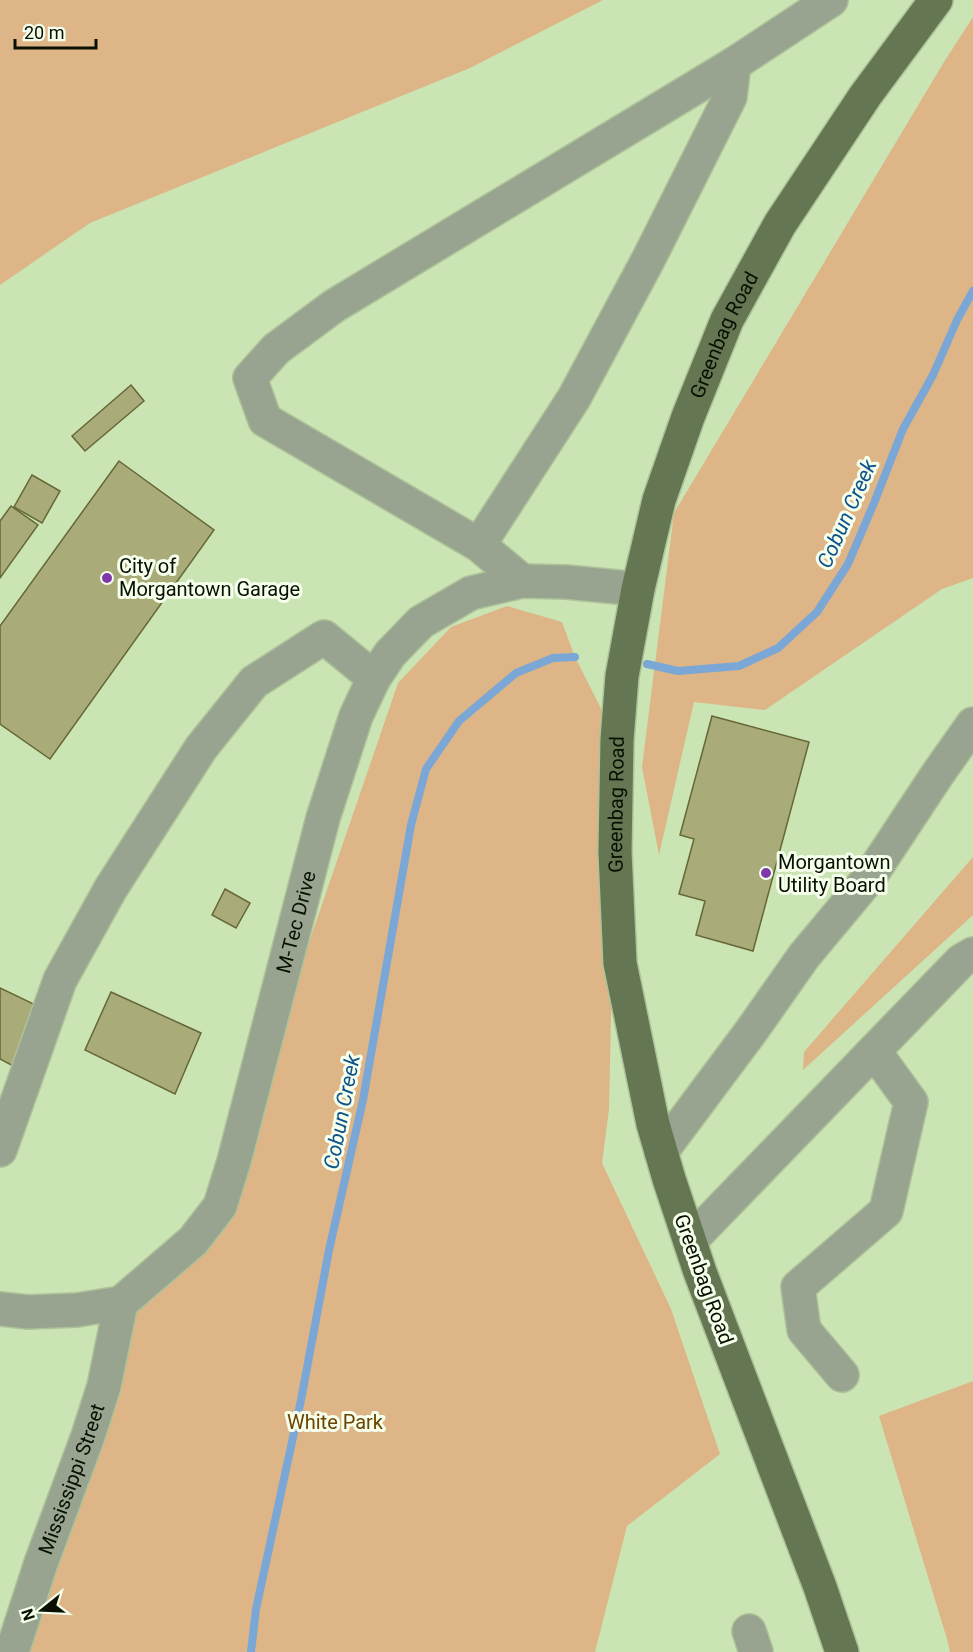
<svg xmlns="http://www.w3.org/2000/svg" width="973" height="1652" viewBox="0 0 973 1652" font-family="Roboto,sans-serif">
  <rect width="100%" height="100%" fill="#cbe4b4"/>
  <g fill="#deb586">
    <path d="M 0,0 L 603,0 L 470,68 L 90,223 L 0,285 Z"/>
    <path d="M 973,17 L 973,578 L 942,589 L 765,710 L 694,702 L 659,855 L 642,767 L 674,513 L 944,62 Z"/>
    <path d="M 507,606 L 562,622 L 575,657 L 617,740 L 609,1109 L 602,1163 L 671,1309 L 720,1454 L 627,1526 L 595,1652 L 10,1652 L 121,1303 L 193,1241 L 234,1161 L 398,683 L 451,627 Z"/>
    <path d="M 973,857 L 973,915 L 803,1070 L 804,1052 Z"/>
    <path d="M 973,1381 L 973,1652 L 950,1652 L 947,1639 L 879,1416 Z"/>
  </g>
  <g fill="none" stroke-linecap="round" stroke-linejoin="round">
    <g stroke="#7aa7d5" stroke-width="8">
      <path d="M 647,664 L 678,671 L 739,666 L 778,648 L 817,612 L 848,564 L 874,503 L 903,429 L 933,375 L 957,320 L 973,291"/>
      <path d="M 251,1652 L 256,1609 L 301,1400 L 329,1250 L 363,1100 L 411,825 L 426,769 L 459,721 L 516,673 L 553,658 L 575,657"/>
    </g>
  </g>
  <g fill="#a9ab79" stroke="#656737" stroke-width="1.5">
    <path d="M 131,385 L 144,401 L 85,451 L 72,436 Z"/>
    <path d="M 119,461 L 214,530 L 50,759 L 0,724 L 0,626 Z"/>
    <path d="M 32,475 L 60,491 L 42,523 L 14,507 Z"/>
    <path d="M 11,506 L 38,525 L 0,578 L 0,521 Z"/>
    <path d="M 712,716 L 809,742 L 753,951 L 696,935 L 705,901 L 679,894 L 694,839 L 680,835 Z"/>
    <path d="M 225,889 L 250,903 L 236,928 L 212,915 Z"/>
    <path d="M 0,988 L 42,1008 L 15,1067 L 0,1059 Z"/>
    <path d="M 111,992 L 201,1033 L 175,1094 L 85,1050 Z"/>
  </g>
  <g fill="none" stroke-linecap="round" stroke-linejoin="round">
    <defs>
      <g id="minor">
        <path d="M 479,545 L 574,398 L 648,260 L 730,97 L 734,64"/>
        <path d="M 522,581 L 479,545 L 265,420 L 250,378 L 276,349 L 334,306 L 734,64 L 831,0"/>
        <path d="M 0,1150 L 60,980 L 111,888 L 201,748 L 254,682 L 324,637 L 374,678"/>
        <path d="M 661,1152 L 752,1030 L 804,956 L 869,878 L 937,775 L 973,724"/>
        <path d="M 690,1241 L 961,961 L 973,954"/>
        <path id="s1" d="M 0,1309 L 28,1312 L 77,1310 L 121,1303 L 193,1241 L 220,1206 L 234,1161 L 323,818 L 356,716 L 374,678 L 390,654 L 421,622 L 471,593 L 522,581 L 566,582 L 638,589"/>
        <path d="M 842,1375 L 804,1330 L 798,1287 L 886,1211 L 911,1102 L 874,1051"/>
        <path d="M 749,1631 L 756,1652"/>
        <path id="s2" d="M 12,1652 L 41,1563 L 88,1436 L 104,1386 L 121,1303"/>
      </g>
      <g id="major">
        <path id="s3" d="M 842,1652 L 820,1587 L 700,1272 L 669,1179 L 653,1124 L 620,963 L 615,852 L 617,740 L 622,676 L 638,589 L 659,500 L 688,417 L 727,320 L 780,224 L 865,96 L 936,0"/>
      </g>
    </defs>
    <use href="#minor" stroke="#acc298" stroke-width="36"/>
    <use href="#major" stroke="#acc298" stroke-width="36"/>
    <use href="#minor" stroke="#99a490" stroke-width="33"/>
    <use href="#major" stroke="#647652" stroke-width="33"/>
  </g>
  <g fill="#7f38ab" stroke="#f5ffec" stroke-width="2">
    <circle cx="107" cy="578" r="6"/>
    <circle cx="766" cy="873" r="6"/>
  </g>
  <g text-anchor="middle" dominant-baseline="central" stroke-width="6" stroke-linejoin="round" paint-order="stroke">
    <g font-size="20" fill="#091002" stroke="#f5ffec">
      <text stroke="none"><textPath href="#s3" startOffset="1370">Greenbag Road</textPath></text>
      <text stroke="none"><textPath href="#s3" startOffset="884">Greenbag Road</textPath></text>
      <text stroke="none"><textPath href="#s1" startOffset="555">M-Tec Drive</textPath></text>
      <text transform="translate(704 1279) rotate(70)">Greenbag Road</text>
      <text stroke="none"><textPath href="#s2" startOffset="183">Mississippi Street</textPath></text>
    </g>
    <g font-size="20" fill="#091002" stroke="#f5ffec" text-anchor="start">
      <text x="119" y="566">City of<tspan x="119" dy="23">Morgantown Garage</tspan></text>
      <text x="778" y="862">Morgantown<tspan x="778" dy="23">Utility Board</tspan></text>
    </g>
    <g font-size="20" fill="#6d4301" stroke="#f5ffec">
      <text x="335" y="1422">White Park</text>
    </g>
    <g font-size="21" font-style="italic" fill="#0d528c" stroke="#f5ffec">
      <text transform="translate(847 514) rotate(-66)">Cobun Creek</text>
      <text transform="translate(342 1112) rotate(-79)">Cobun Creek</text>
    </g>
  </g>
  <g transform="translate(42 1610) rotate(252)" stroke="#f5ffec" stroke-width="4.5" paint-order="stroke">
  <path d="M0-4.5L10 22L0 15L-10 22Z" fill="#091002"/>
  <text y="-9" font-size="16" font-weight="bold" text-anchor="middle" fill="#091002">N</text>
  </g>
  <path d="M15 39v9h81v-9" fill="none" stroke="#091002" stroke-width="3"/>
  <text x="24" y="39" font-size="18" fill="#091002" stroke="#f5ffec" stroke-width="4.5" paint-order="stroke">20 m</text>
</svg>
